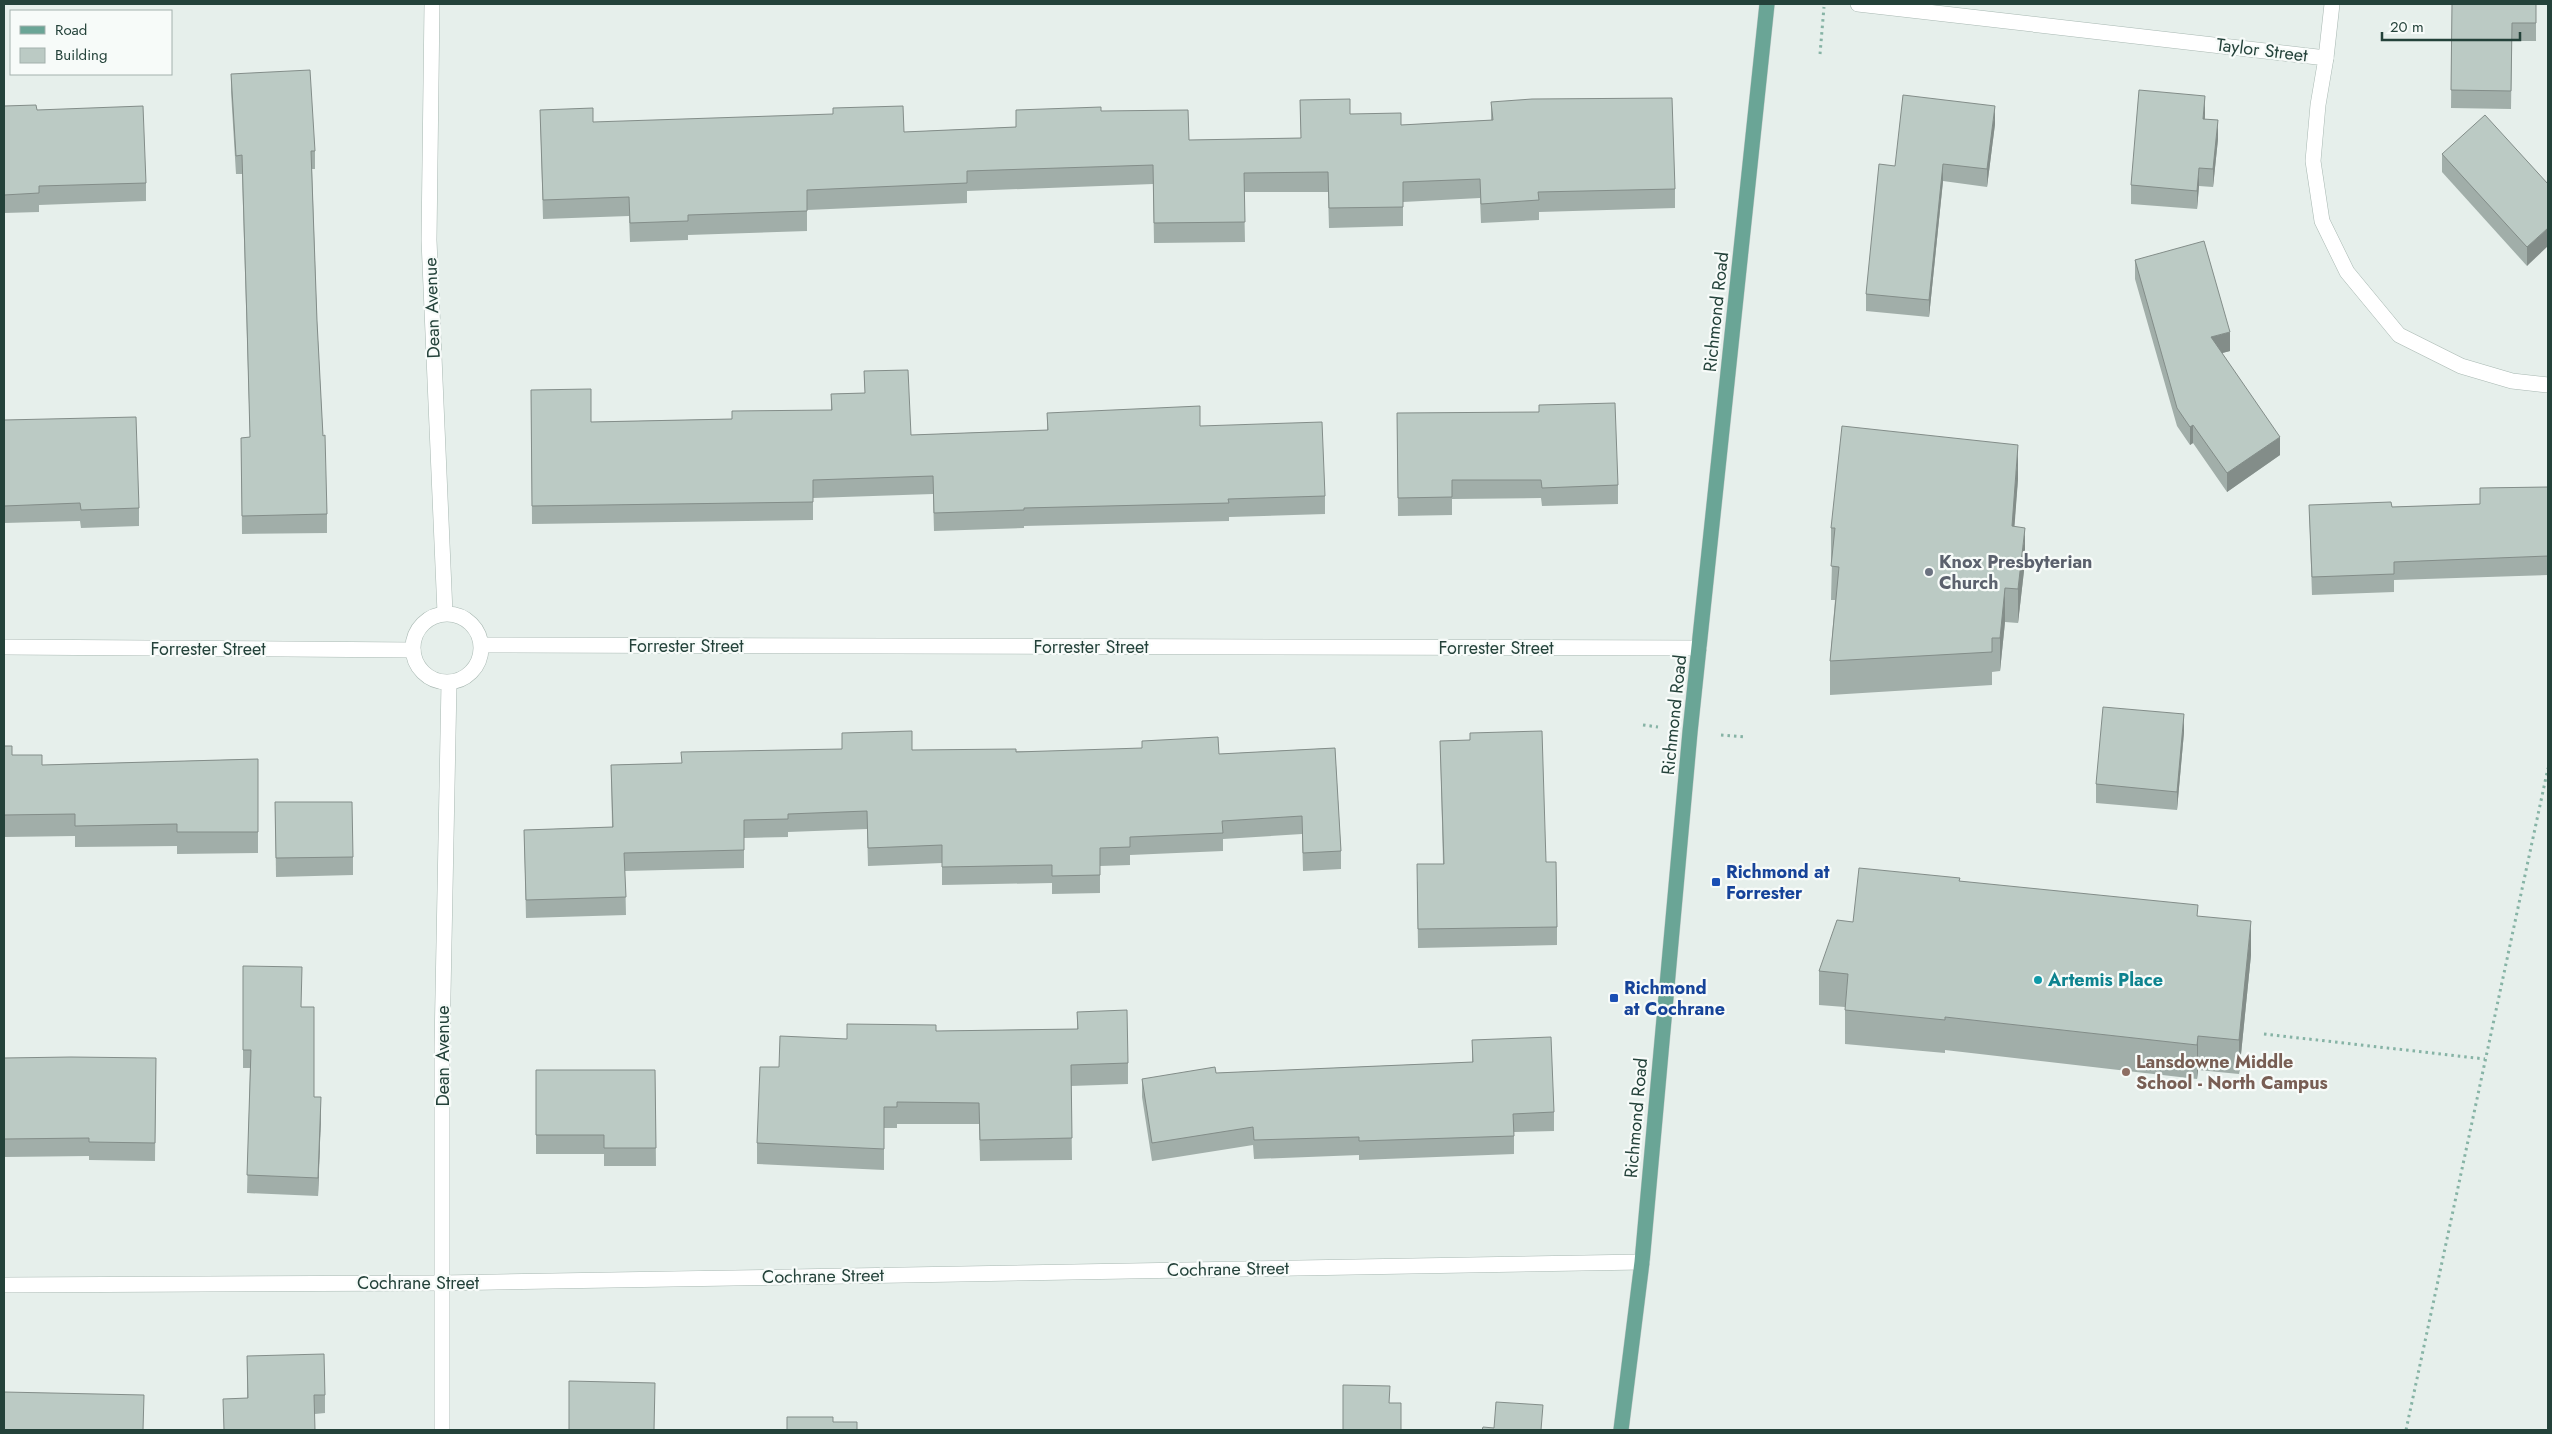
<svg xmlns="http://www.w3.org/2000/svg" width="2552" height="1434" viewBox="0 0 2552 1434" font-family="Jost,sans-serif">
  <rect width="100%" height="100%" fill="#e6efeb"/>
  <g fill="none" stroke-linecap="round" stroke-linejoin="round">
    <defs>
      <g id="minor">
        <path d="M 432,4 L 429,240 L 445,613"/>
        <path d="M 1858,4 L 2326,58 L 2318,105 L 2313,161 L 2322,221 L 2347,272 L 2399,335 L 2461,366 L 2512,381 L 2548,385"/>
        <path d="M 2326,58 L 2332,4"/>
        <circle cx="447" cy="648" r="34"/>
        <path d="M 482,645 L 1699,648"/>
        <path d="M 4,647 L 413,650"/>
        <path d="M 4,1285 L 443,1283 L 1642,1262"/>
        <path d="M 442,1430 L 442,1046 L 449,683"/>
      </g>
      <path id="major" d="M 1621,1430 L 1642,1262 L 1690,732 L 1767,4"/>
    </defs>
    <use href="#minor" stroke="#a8b8b2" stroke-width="16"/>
    <use href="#major" stroke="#c2cac8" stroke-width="16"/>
    <g stroke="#86b3a5" stroke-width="3" stroke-dasharray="2.5 4" stroke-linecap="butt">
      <path d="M 1820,54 L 1824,7"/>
      <path d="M 1643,725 L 1658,727"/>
      <path d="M 1721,735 L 1745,737"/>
      <path d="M 2264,1034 L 2485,1059"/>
      <path d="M 2406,1430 L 2548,768"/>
    </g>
    <use href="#minor" stroke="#fff" stroke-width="15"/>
    <use href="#major" stroke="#6aa596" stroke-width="15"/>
  </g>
  <g fill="#a1aea9">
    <path d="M 2452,4 L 2536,23 L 2536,41 L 2512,41 L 2511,109 L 2451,108 Z"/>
    <path d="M 231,74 L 315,151 L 315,169 L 312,169 L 317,321 L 327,514 L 327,533 L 242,534 L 241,438 L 250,437 L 242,174 L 236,174 L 231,92 Z"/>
    <path d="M 1300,100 L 1350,114 L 1401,125 L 1491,120 L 1491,102 L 1675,189 L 1675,208 L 1539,212 L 1539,220 L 1481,223 L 1480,198 L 1403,202 L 1403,226 L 1329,228 L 1328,192 L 1244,192 L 1245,242 L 1154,243 L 1153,184 L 967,191 L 967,203 L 807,210 L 807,231 L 688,235 L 688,240 L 630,242 L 629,216 L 543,219 L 540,110 L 593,122 L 904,132 L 1016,127 L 1016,110 L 1101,111 L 1189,140 L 1301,138 Z"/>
    <path d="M 4,106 L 37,110 L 146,183 L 146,201 L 39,205 L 39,212 L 4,213 Z"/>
    <path d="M 2205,115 L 2205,119 L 2218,139 L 2213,187 L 2199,186 L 2197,209 L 2131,204 L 2131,185 Z"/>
    <path d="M 1995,124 L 1987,187 L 1943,181 L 1929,317 L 1866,311 L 1866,294 L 1895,166 Z"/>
    <path d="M 2442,154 L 2548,184 L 2527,266 L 2442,172 Z"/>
    <path d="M 2135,260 L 2230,351 L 2222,353 L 2280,455 L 2227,492 L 2193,443 L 2190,445 L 2177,426 L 2135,279 Z"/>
    <path d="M 864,371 L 911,435 L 1047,430 L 1047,413 L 1200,426 L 1325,496 L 1325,514 L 1229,517 L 1229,521 L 1024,526 L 1024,528 L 934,531 L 933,494 L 813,498 L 813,520 L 532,524 L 531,390 L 591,422 L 732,419 L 831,410 L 831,394 L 865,393 Z"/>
    <path d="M 1397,413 L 1618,485 L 1618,504 L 1542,506 L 1541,498 L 1452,499 L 1452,515 L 1398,516 Z"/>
    <path d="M 4,420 L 139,508 L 139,526 L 81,528 L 80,521 L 4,523 Z"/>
    <path d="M 2018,479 L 2014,526 L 2025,562 L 2018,623 L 2005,622 L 2000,671 L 1992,672 L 1992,685 L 1830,695 L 1830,661 L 1835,600 L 1831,600 L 1832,562 L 1831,562 L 1831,528 Z"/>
    <path d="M 2548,487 L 2548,575 L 2394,580 L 2394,592 L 2312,595 L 2309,505 L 2392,507 L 2480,504 L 2480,488 Z"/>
    <path d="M 2184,732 L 2177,810 L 2096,803 L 2096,784 Z"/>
    <path d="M 842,733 L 912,750 L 1219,754 L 1335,748 L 1341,851 L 1341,869 L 1303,871 L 1302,834 L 1223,839 L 1223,851 L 1130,855 L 1130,865 L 1100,866 L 1100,893 L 1052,894 L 1052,883 L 942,885 L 942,863 L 868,866 L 867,829 L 788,832 L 788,837 L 744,838 L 744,868 L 625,871 L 626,915 L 526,918 L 524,830 L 612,827 L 611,765 L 681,763 L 842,749 Z"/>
    <path d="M 1440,741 L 1546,862 L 1557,927 L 1557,945 L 1418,948 L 1417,882 L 1443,864 Z"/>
    <path d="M 4,746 L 12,755 L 42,765 L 258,759 L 258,853 L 177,854 L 177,846 L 75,847 L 75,836 L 4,837 Z"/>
    <path d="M 275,802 L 353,857 L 353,875 L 276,877 Z"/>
    <path d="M 1960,881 L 2198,916 L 2251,955 L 2239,1074 L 2198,1070 L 2197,1079 L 1945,1050 L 1945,1053 L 1845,1044 L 1845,1007 L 1819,1005 L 1819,971 L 1853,922 Z"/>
    <path d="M 243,966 L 301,1007 L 314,1097 L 321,1115 L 318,1196 L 247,1193 L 250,1068 L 243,1068 Z"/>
    <path d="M 1077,1012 L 1128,1063 L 1128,1084 L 1071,1086 L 1072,1160 L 980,1161 L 979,1124 L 897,1124 L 897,1128 L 884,1128 L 884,1170 L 757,1164 L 757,1143 L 779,1067 L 847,1039 L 936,1031 L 1077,1029 Z"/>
    <path d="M 1472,1040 L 1554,1112 L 1554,1131 L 1514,1132 L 1514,1154 L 1359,1160 L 1359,1155 L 1254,1159 L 1253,1145 L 1152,1161 L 1142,1097 L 1142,1079 L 1216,1073 L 1472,1062 Z"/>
    <path d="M 4,1058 L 156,1058 L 155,1161 L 89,1160 L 89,1156 L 4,1157 Z"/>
    <path d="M 536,1070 L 655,1070 L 656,1166 L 604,1166 L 604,1154 L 536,1154 Z"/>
    <path d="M 247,1356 L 325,1395 L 325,1413 L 315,1414 L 247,1398 Z"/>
  </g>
  <g fill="#838d89">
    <path d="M 2205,96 L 2205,115 L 2203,137 L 2203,119 Z"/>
    <path d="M 1995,106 L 1995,124 L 1987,187 L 1987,169 Z"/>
    <path d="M 2218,120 L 2218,139 L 2213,187 L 2213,169 Z"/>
    <path d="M 1943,164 L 1943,181 L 1929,317 L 1929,300 Z"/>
    <path d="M 2199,168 L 2199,186 L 2197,209 L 2197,191 Z"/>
    <path d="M 2548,228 L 2548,246 L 2527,266 L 2527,247 Z"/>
    <path d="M 2230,332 L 2230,351 L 2211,356 L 2211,337 Z"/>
    <path d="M 2193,425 L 2193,443 L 2190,445 L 2190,427 Z"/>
    <path d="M 2280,437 L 2280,455 L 2227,492 L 2227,473 Z"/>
    <path d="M 2018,445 L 2018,479 L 2012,560 L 2012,526 Z"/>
    <path d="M 2025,528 L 2025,562 L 2018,623 L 2018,589 Z"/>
    <path d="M 2005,588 L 2005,622 L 2000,671 L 2000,638 Z"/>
    <path d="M 2184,714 L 2184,732 L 2177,810 L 2177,792 Z"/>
    <path d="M 2251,921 L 2251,955 L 2239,1074 L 2239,1040 Z"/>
    <path d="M 2198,1036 L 2198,1070 L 2197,1079 L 2197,1045 Z"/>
    <path d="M 321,1097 L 321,1115 L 318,1196 L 318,1178 Z"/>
  </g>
  <g fill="#bbcac4" stroke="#838d89">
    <path d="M 2452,4 L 2536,4 L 2536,23 L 2512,23 L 2511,91 L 2451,90 Z"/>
    <path d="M 310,70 L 315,151 L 311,151 L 317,321 L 323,436 L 325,435 L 327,514 L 242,516 L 241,438 L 250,437 L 247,323 L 242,155 L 236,156 L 231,74 Z"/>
    <path d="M 2139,90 L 2205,96 L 2203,119 L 2218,120 L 2213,169 L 2199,168 L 2197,191 L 2131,185 Z"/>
    <path d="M 1903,95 L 1995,106 L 1987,169 L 1943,164 L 1929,300 L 1866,294 L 1879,164 L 1895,166 Z"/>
    <path d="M 1672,98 L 1675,189 L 1538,192 L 1539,200 L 1481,204 L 1480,179 L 1403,182 L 1403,207 L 1329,208 L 1328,172 L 1244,173 L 1245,222 L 1154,223 L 1153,165 L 967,171 L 967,183 L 807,190 L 807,211 L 688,215 L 688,221 L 630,223 L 629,197 L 543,200 L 540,110 L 593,108 L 593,122 L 833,114 L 833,108 L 903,106 L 904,132 L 1016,127 L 1016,110 L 1101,107 L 1101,111 L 1188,110 L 1189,140 L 1301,138 L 1300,100 L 1350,99 L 1350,114 L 1401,113 L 1401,125 L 1493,120 L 1491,102 L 1532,99 Z"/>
    <path d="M 36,105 L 37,110 L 143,106 L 146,183 L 39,186 L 39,193 L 4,195 L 4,106 Z"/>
    <path d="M 2485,115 L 2548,184 L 2548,228 L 2527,247 L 2442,154 Z"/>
    <path d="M 2204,241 L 2230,332 L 2211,337 L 2280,437 L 2227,473 L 2193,425 L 2190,427 L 2177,408 L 2135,260 Z"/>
    <path d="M 908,370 L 911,435 L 1048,430 L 1047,413 L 1200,406 L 1200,426 L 1322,422 L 1325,496 L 1228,499 L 1229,503 L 1024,508 L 1024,510 L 934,513 L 933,476 L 813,480 L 813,502 L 532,506 L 531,390 L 591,389 L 591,422 L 732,419 L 732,411 L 832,410 L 831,394 L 865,393 L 864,371 Z"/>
    <path d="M 1615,403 L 1618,485 L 1542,488 L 1541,480 L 1452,480 L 1452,497 L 1398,498 L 1397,413 L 1539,412 L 1539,405 Z"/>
    <path d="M 136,417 L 139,508 L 81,510 L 80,503 L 4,506 L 4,420 Z"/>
    <path d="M 1842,426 L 2018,445 L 2012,526 L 2025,528 L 2018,589 L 2005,588 L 2000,638 L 1992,638 L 1992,652 L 1830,661 L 1839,567 L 1831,566 L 1835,528 L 1831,528 Z"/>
    <path d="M 2548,487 L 2548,556 L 2394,562 L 2394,574 L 2312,577 L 2309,505 L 2391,502 L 2392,507 L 2480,504 L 2480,488 Z"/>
    <path d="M 2103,707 L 2184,714 L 2177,792 L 2096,784 Z"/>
    <path d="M 912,731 L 912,750 L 1016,749 L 1016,752 L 1142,748 L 1142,741 L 1218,737 L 1219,754 L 1335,748 L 1341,851 L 1303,853 L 1302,816 L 1222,821 L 1223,833 L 1130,837 L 1130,847 L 1100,848 L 1100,875 L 1052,876 L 1052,865 L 942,867 L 942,845 L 868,848 L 867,811 L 788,814 L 788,819 L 744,820 L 744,850 L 624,853 L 626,897 L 526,900 L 524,830 L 613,827 L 611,765 L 682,763 L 681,752 L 842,749 L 842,733 Z"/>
    <path d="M 1542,731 L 1546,862 L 1556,862 L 1557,927 L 1418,929 L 1417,864 L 1444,864 L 1440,741 L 1470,740 L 1470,733 Z"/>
    <path d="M 4,746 L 12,746 L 12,755 L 42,755 L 42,765 L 258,759 L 258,832 L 177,832 L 177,824 L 75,826 L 75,814 L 4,815 Z"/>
    <path d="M 275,802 L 352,802 L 353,857 L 276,858 Z"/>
    <path d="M 1859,868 L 1960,878 L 1959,881 L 2198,905 L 2197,916 L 2251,921 L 2239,1040 L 2198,1036 L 2197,1045 L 1945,1017 L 1945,1020 L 1845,1010 L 1848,974 L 1819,971 L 1837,920 L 1853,922 Z"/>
    <path d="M 243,966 L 302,967 L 301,1007 L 314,1007 L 314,1097 L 321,1097 L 318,1178 L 247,1175 L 251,1050 L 243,1050 Z"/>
    <path d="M 1127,1010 L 1128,1063 L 1071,1065 L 1072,1138 L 980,1140 L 979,1103 L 897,1102 L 897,1107 L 884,1107 L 884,1149 L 757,1143 L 760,1067 L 779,1067 L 780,1036 L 847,1039 L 847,1024 L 936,1025 L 936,1031 L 1078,1029 L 1077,1012 Z"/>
    <path d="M 1551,1037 L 1554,1112 L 1513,1114 L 1514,1136 L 1359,1141 L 1359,1137 L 1254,1140 L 1253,1127 L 1152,1143 L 1142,1079 L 1215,1067 L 1216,1073 L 1473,1062 L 1472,1040 Z"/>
    <path d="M 71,1057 L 156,1058 L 155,1143 L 89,1142 L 89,1138 L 4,1139 L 4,1058 Z"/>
    <path d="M 536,1070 L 655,1070 L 656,1148 L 604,1148 L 604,1135 L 536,1135 Z"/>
    <path d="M 324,1354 L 325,1395 L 314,1395 L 315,1430 L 224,1430 L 223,1399 L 248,1398 L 247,1356 Z"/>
    <path d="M 569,1381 L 655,1383 L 654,1430 L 569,1430 Z"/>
    <path d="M 1343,1385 L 1390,1386 L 1389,1403 L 1401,1403 L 1401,1430 L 1343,1430 Z"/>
    <path d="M 4,1392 L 144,1395 L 143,1430 L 4,1430 Z"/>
    <path d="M 1496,1402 L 1543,1405 L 1541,1430 L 1482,1430 L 1483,1427 L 1494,1428 Z"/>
    <path d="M 787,1417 L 833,1417 L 833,1422 L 857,1422 L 857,1430 L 787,1430 Z"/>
  </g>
  <circle fill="#6b7280" stroke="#f7fbf9" stroke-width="2" cx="1929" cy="572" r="5"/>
  <g fill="#1a4fb4" stroke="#f7fbf9" stroke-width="2">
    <rect x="1711" y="877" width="10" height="10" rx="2.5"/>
    <rect x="1609" y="993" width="10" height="10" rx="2.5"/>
  </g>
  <circle fill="#0f9aa8" stroke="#f7fbf9" stroke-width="2" cx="2038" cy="980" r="5"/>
  <circle fill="#8d6e63" stroke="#f7fbf9" stroke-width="2" cx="2126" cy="1072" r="5"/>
  <g text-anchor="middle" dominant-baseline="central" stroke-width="4.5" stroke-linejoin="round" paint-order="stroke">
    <g font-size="18" fill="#24423a" stroke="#f7fbf9">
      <text transform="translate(2262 50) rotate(7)">Taylor Street</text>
      <text transform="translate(432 308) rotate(-92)">Dean Avenue</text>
      <text transform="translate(1716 312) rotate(-84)">Richmond Road</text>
      <text x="686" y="646">Forrester Street</text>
      <text x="1091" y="647">Forrester Street</text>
      <text x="1496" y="648">Forrester Street</text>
      <text x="208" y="649">Forrester Street</text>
      <text transform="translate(1674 715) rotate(-84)">Richmond Road</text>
      <text transform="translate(443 1056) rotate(-90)">Dean Avenue</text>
      <text transform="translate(1636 1118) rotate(-85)">Richmond Road</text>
      <text transform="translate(1228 1269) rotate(-1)">Cochrane Street</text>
      <text transform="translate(823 1276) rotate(-1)">Cochrane Street</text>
      <text x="418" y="1283">Cochrane Street</text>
    </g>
    <g font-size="18" font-weight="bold" fill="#5b616d" stroke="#f7fbf9" text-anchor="start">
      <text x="1939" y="562">Knox Presbyterian<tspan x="1939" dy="21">Church</tspan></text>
    </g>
    <g font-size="18" font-weight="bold" fill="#164399" stroke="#f7fbf9" text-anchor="start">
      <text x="1726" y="872">Richmond at<tspan x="1726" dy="21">Forrester</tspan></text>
      <text x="1624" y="988">Richmond<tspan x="1624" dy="21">at Cochrane</tspan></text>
    </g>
    <g font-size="18" font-weight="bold" fill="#0d838f" stroke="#f7fbf9" text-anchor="start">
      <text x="2048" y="980">Artemis Place</text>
    </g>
    <g font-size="18" font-weight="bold" fill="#785e54" stroke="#f7fbf9" text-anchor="start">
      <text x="2136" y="1062">Lansdowne Middle<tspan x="2136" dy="21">School - North Campus</tspan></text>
    </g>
  </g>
  <rect width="2552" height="1434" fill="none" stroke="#24423a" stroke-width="10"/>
  <rect x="10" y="10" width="162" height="65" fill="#f7fbf9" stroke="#a3b1ad"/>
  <rect x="20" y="26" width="25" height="8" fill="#6aa596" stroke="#a3b1ad"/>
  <text x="55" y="35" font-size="15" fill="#24423a">Road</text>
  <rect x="20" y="48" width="25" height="15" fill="#bbcac4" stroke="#a3b1ad"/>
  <text x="55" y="60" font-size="15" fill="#24423a">Building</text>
  <path d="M2382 32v8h138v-8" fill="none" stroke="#24423a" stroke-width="2.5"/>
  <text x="2390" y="32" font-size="15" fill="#24423a" stroke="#f7fbf9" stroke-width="4" paint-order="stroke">20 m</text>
</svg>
